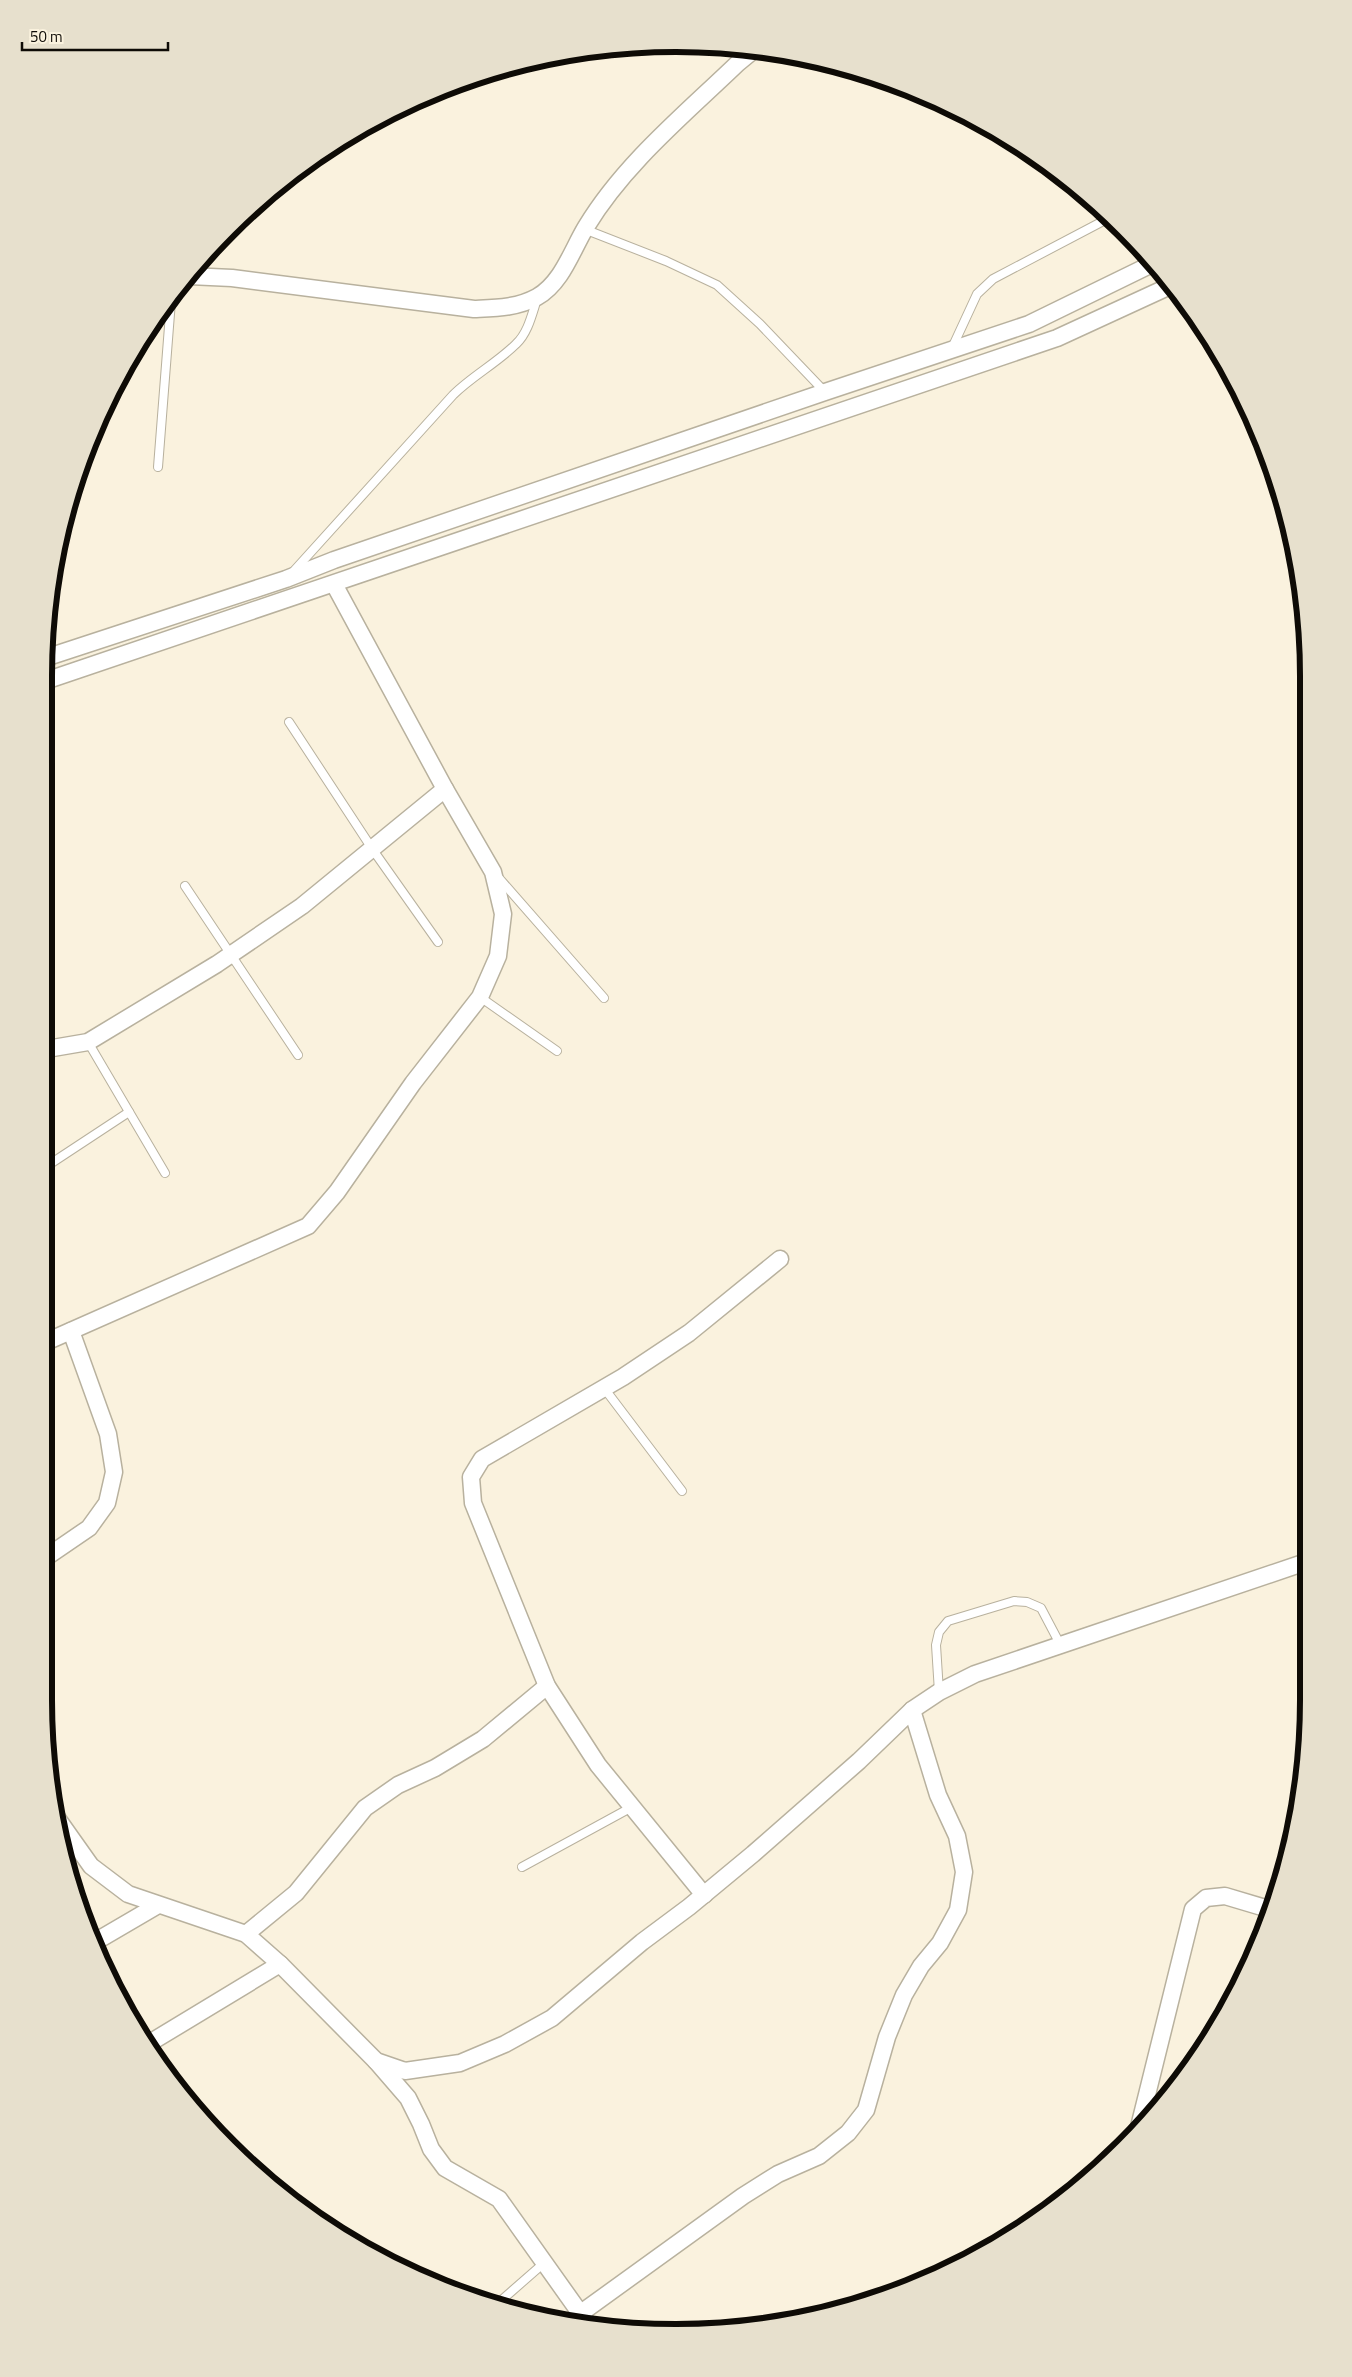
<svg xmlns="http://www.w3.org/2000/svg" width="1352" height="2377" viewBox="0 0 1352 2377" font-family="'Titillium Web',sans-serif">
  <rect width="100%" height="100%" fill="#faf2de"/>
  <g fill="none" stroke-linecap="round" stroke-linejoin="round">
    <defs>
      <g id="lane">
        <path d="M 584,229 L 666,261 L 717,285 L 760,324 L 825,392"/>
        <path d="M 952,348 L 977,294 L 993,279 L 1109,218"/>
        <path d="M 158,467 L 171,301"/>
        <path d="M 292,573 L 453,395 C 472,376 497,363 516,344 C 528,333 532,314 537,299"/>
        <path d="M 289,722 L 373,850 L 438,942"/>
        <path d="M 498,877 L 604,998"/>
        <path d="M 185,886 L 298,1055"/>
        <path d="M 480,997 L 557,1051"/>
        <path d="M 88,1042 L 165,1173"/>
        <path d="M 47,1166 L 129,1112"/>
        <path d="M 604,1388 L 682,1491"/>
        <path d="M 939,1692 L 936,1645 L 939,1632 L 948,1621 L 1014,1601 L 1027,1602 L 1041,1608 L 1061,1646"/>
        <path d="M 522,1867 L 632,1807"/>
        <path d="M 496,2305 L 544,2263"/>
      </g>
      <g id="street">
        <path d="M 189,276 L 232,278 L 474,309 C 495,308 517,308 537,297 C 562,283 572,250 586,227 C 624,164 685,114 738,63 L 755,49"/>
        <path d="M 45,658 L 286,579 L 334,560 L 825,392 L 1029,324 L 1152,264"/>
        <path d="M 45,681 L 1057,338 L 1170,286"/>
        <path d="M 47,1049 L 88,1042 L 217,964 L 302,906 L 445,789"/>
        <path d="M 48,1341 L 308,1226 L 337,1192 L 413,1083 L 480,997 L 498,956 L 503,914 L 493,872 L 445,789 L 334,584"/>
        <path d="M 48,1556 L 89,1528 L 107,1503 L 114,1472 L 108,1434 L 71,1331"/>
        <path d="M 57,1818 L 91,1866 L 128,1894 L 246,1934 L 280,1964"/>
        <path d="M 704,1895 L 598,1765 L 547,1686 L 473,1503 L 471,1477 L 482,1459 L 623,1377 L 689,1333 L 780,1259"/>
        <path d="M 246,1934 L 296,1893 L 365,1808 L 398,1785 L 435,1768 L 483,1739 L 547,1686"/>
        <path d="M 93,1943 L 158,1905"/>
        <path d="M 148,2044 L 280,1964 L 376,2061 L 405,2071 L 460,2063 L 505,2044 L 552,2018 L 642,1942 L 689,1907 L 753,1854 L 859,1761 L 912,1710 L 939,1692 L 975,1674 L 1306,1562"/>
        <path d="M 376,2061 L 408,2098 L 421,2124 L 431,2149 L 445,2168 L 499,2199 L 590,2327"/>
        <path d="M 1138,2131 L 1193,1909 L 1206,1898 L 1225,1896 L 1272,1910"/>
        <path d="M 581,2313 L 743,2196 L 778,2174 L 819,2156 L 848,2133 L 866,2110 L 887,2037 L 904,1995 L 921,1966 L 940,1943 L 958,1910 L 964,1872 L 957,1836 L 938,1795 L 912,1710"/>
      </g>
    </defs>
    <use href="#lane" stroke="#b8b19e" stroke-width="10"/>
    <use href="#street" stroke="#b8b19e" stroke-width="19"/>
    <use href="#lane" stroke="#fff" stroke-width="8"/>
    <use href="#street" stroke="#fff" stroke-width="16"/>
  </g>
  <path d="M0 0H1352V2377H0ZM676 52H676A624 624 0 0 1 1300 676V1700A624 624 0 0 1 676 2324H676A624 624 0 0 1 52 1700V676A624 624 0 0 1 676 52Z" fill="#e7e0cd" fill-rule="evenodd"/>
  <path fill="none" stroke="#0e0b06" stroke-width="6" d="M676 52H676A624 624 0 0 1 1300 676V1700A624 624 0 0 1 676 2324H676A624 624 0 0 1 52 1700V676A624 624 0 0 1 676 52Z"/>
  <path d="M22 42v8h146v-8" fill="none" stroke="#0e0b06" stroke-width="2.5"/>
  <text x="30" y="42" font-size="15" fill="#0e0b06" stroke="#faf2de" stroke-width="4" paint-order="stroke">50 m</text>
</svg>
